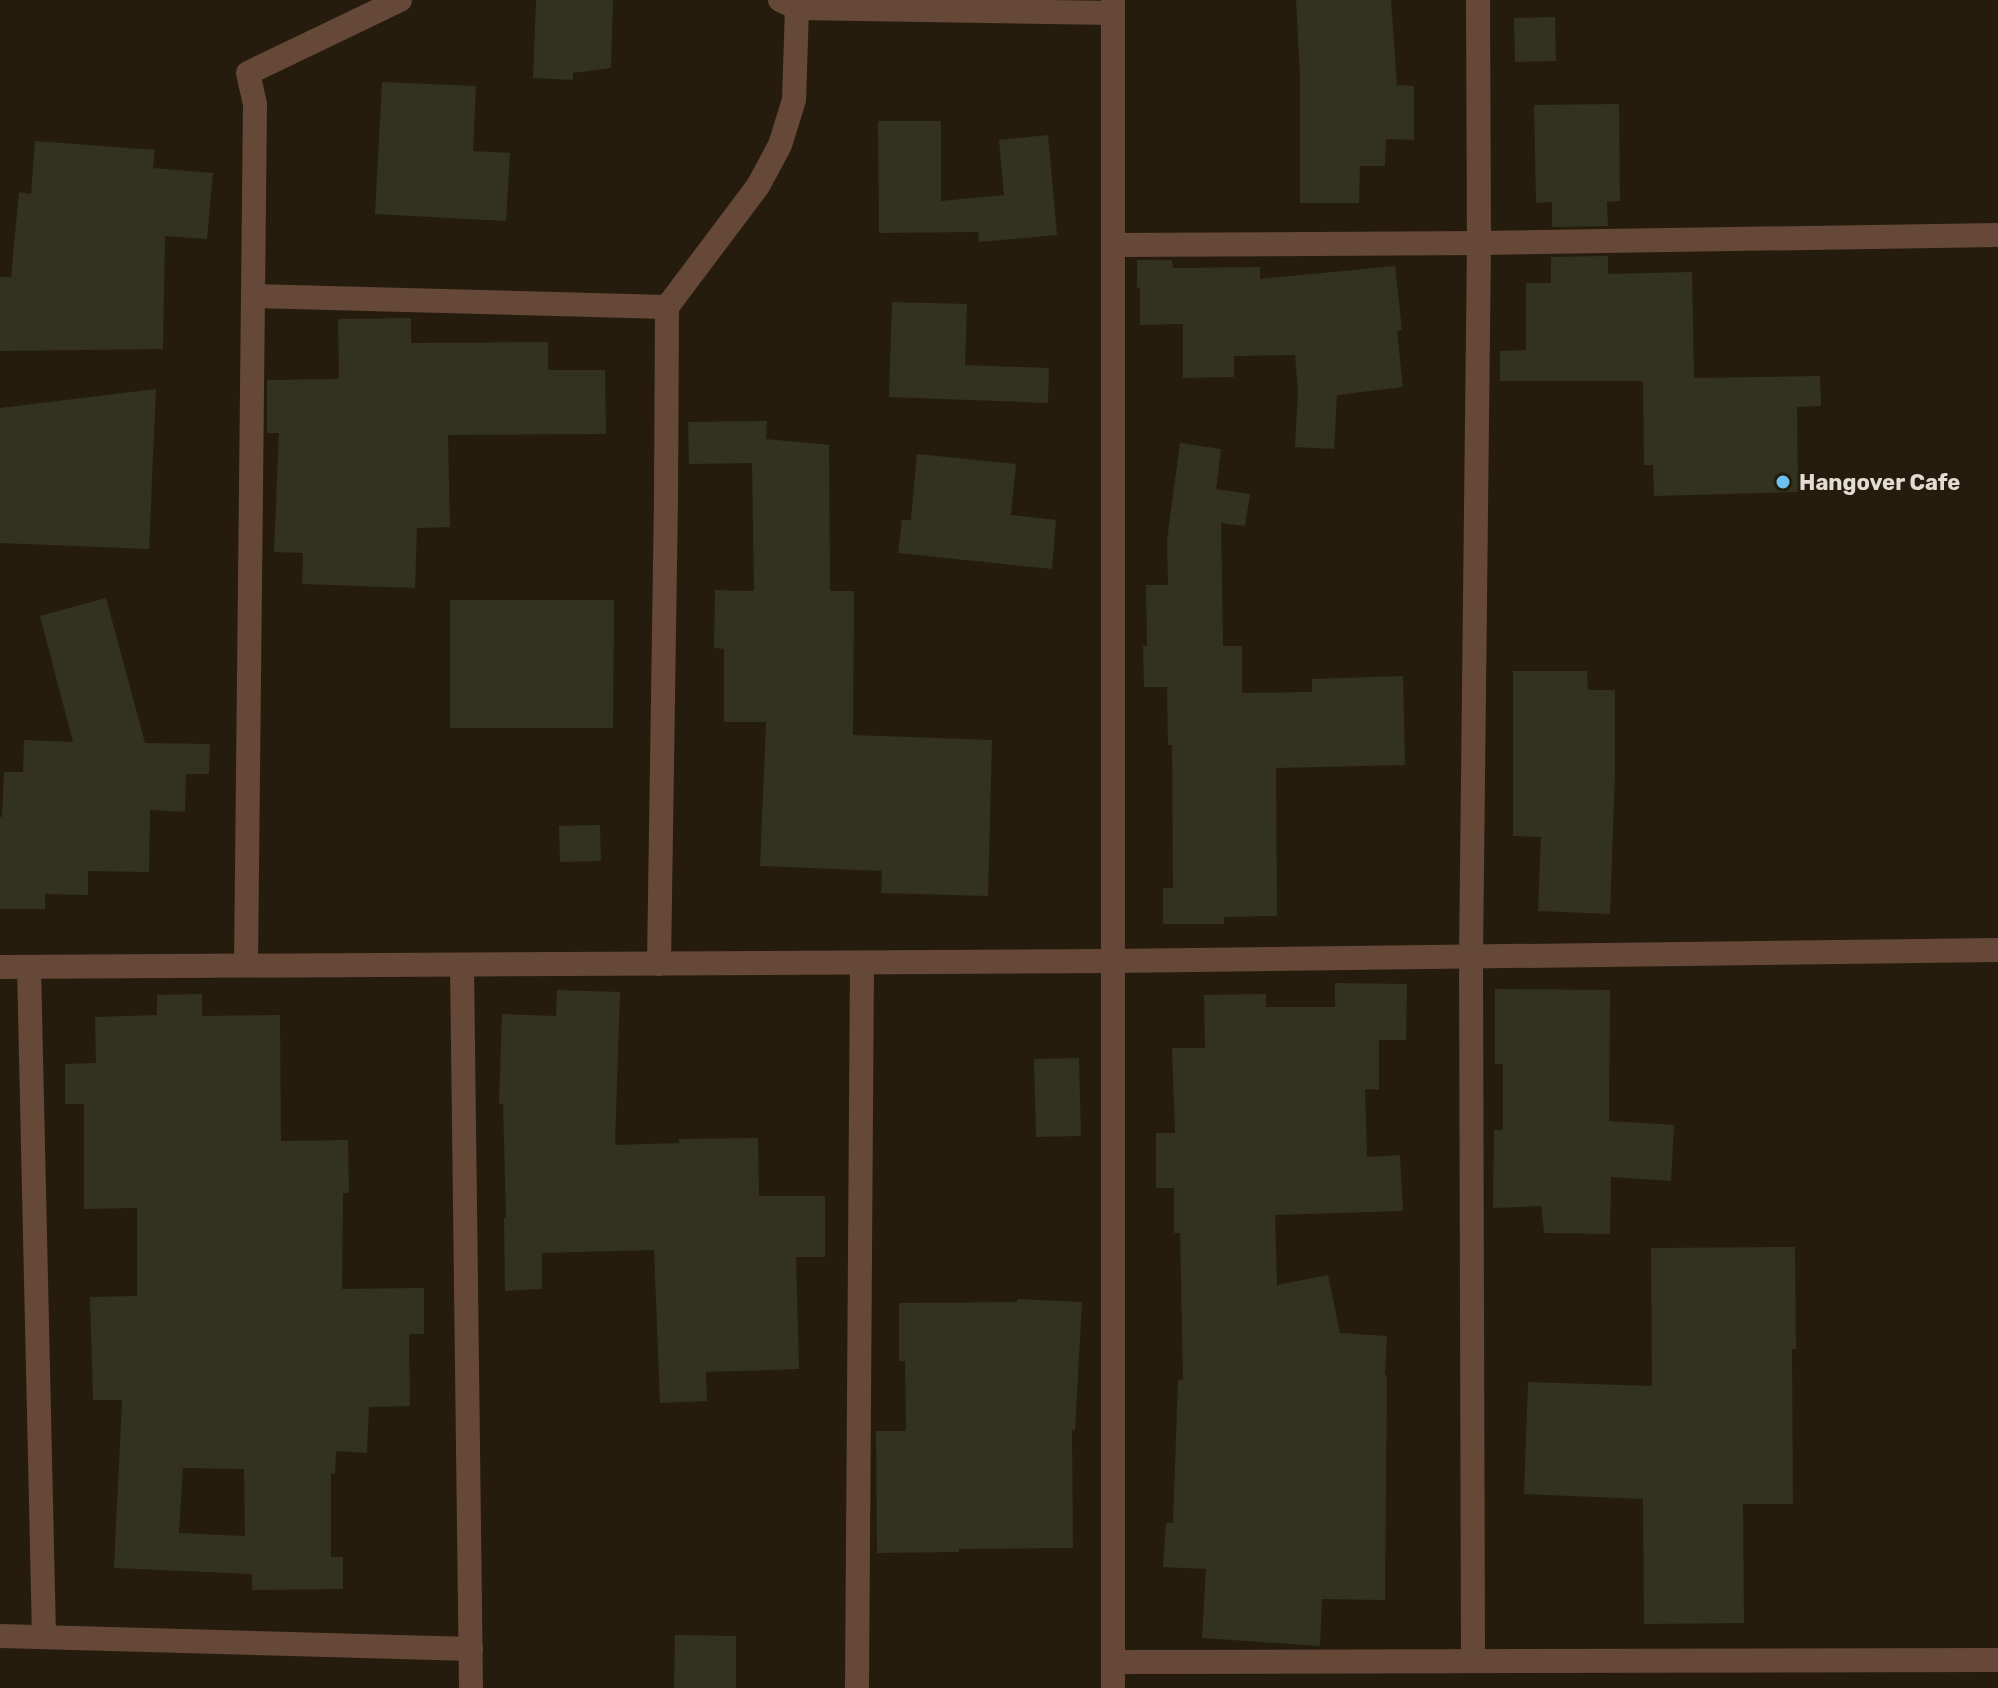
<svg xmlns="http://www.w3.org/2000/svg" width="1998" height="1688" viewBox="0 0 1998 1688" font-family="Rubik,sans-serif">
  <rect width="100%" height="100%" fill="#261c0d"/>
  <g fill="#32321f" fill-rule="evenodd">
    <path d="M 536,0 L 613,0 L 611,68 L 573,73 L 573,80 L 533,78 Z"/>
    <path d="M 1296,0 L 1391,0 L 1397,85 L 1414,86 L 1414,140 L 1386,139 L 1385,166 L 1360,166 L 1359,203 L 1300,203 L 1300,76 Z"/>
    <path d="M 1555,17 L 1556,61 L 1515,62 L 1514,18 Z"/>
    <path d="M 382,82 L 476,86 L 473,151 L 510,153 L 506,221 L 375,214 Z"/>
    <path d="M 1619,104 L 1620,201 L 1607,202 L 1608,226 L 1552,227 L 1552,202 L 1536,203 L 1534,105 Z"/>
    <path d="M 878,121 L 941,121 L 941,201 L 1004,195 L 999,140 L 1048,135 L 1057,235 L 979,242 L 978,232 L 879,233 Z"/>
    <path d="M 35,141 L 155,150 L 153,168 L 213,173 L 207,239 L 165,236 L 163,349 L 0,351 L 0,277 L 11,277 L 19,192 L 31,194 Z"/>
    <path d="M 1608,256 L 1608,274 L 1692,272 L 1694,378 L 1820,376 L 1821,406 L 1797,407 L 1798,492 L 1654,496 L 1653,465 L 1644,465 L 1643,381 L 1500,381 L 1500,351 L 1526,350 L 1526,283 L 1551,283 L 1551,257 Z"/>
    <path d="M 1137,260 L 1172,260 L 1173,268 L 1260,267 L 1260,279 L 1395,266 L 1402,330 L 1397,331 L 1403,387 L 1337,395 L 1334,449 L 1295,447 L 1298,392 L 1295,355 L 1234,356 L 1234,377 L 1183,378 L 1183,324 L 1140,325 L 1140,287 L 1137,288 Z"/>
    <path d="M 892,302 L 967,304 L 965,365 L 1049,368 L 1048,403 L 889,397 Z"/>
    <path d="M 411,318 L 411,343 L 548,342 L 548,370 L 605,370 L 606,434 L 448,435 L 450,527 L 417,528 L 415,588 L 302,584 L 303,553 L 274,552 L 279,433 L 267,433 L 267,380 L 339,379 L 338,319 Z"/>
    <path d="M 156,389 L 149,549 L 0,543 L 0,408 Z"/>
    <path d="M 767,421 L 766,439 L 829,445 L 830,591 L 854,591 L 853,735 L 992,740 L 988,896 L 881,893 L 882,871 L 760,866 L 766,722 L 724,722 L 724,649 L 714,648 L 715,590 L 754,591 L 752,463 L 689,464 L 688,422 Z"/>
    <path d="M 1180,443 L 1221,449 L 1216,489 L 1250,494 L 1245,526 L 1221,523 L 1223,646 L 1242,646 L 1242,693 L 1312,692 L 1312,679 L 1403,676 L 1405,765 L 1276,768 L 1277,916 L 1224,917 L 1224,924 L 1163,924 L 1163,888 L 1173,888 L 1172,745 L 1168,745 L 1167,687 L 1144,687 L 1143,646 L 1147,646 L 1146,585 L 1168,585 L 1167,540 Z"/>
    <path d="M 917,454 L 1016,464 L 1011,515 L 1056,520 L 1052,569 L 898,553 L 902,520 L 911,520 Z"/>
    <path d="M 106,598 L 145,743 L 210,744 L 209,774 L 186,774 L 185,812 L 150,810 L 149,872 L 88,871 L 88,895 L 45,894 L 45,909 L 0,909 L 0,817 L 2,817 L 4,772 L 23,772 L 24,740 L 73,742 L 40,616 Z"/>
    <path d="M 450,600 L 614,600 L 613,728 L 450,728 Z"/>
    <path d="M 1513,671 L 1587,671 L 1588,690 L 1615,690 L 1615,772 L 1610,914 L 1538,911 L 1541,837 L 1513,836 Z"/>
    <path d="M 600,825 L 601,861 L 560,862 L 559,826 Z"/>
    <path d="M 1335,983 L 1407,984 L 1406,1040 L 1379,1040 L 1379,1090 L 1365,1089 L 1367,1157 L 1400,1155 L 1403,1211 L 1275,1215 L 1277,1285 L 1328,1275 L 1340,1333 L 1387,1336 L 1385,1375 L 1387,1375 L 1385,1600 L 1322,1599 L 1320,1646 L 1202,1638 L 1206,1569 L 1163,1567 L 1166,1523 L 1173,1523 L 1178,1380 L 1183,1380 L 1180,1233 L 1174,1233 L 1174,1188 L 1156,1188 L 1156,1133 L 1175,1133 L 1172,1048 L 1205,1048 L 1204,995 L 1266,994 L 1266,1007 L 1335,1007 Z"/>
    <path d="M 1495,989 L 1610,990 L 1609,1121 L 1674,1125 L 1671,1181 L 1611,1177 L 1610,1234 L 1544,1233 L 1541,1206 L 1493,1208 L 1494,1130 L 1503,1130 L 1503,1064 L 1495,1064 Z"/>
    <path d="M 557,990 L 620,992 L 615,1145 L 679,1143 L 679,1139 L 758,1138 L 759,1196 L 825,1196 L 825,1257 L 796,1257 L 799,1369 L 706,1372 L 707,1401 L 660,1403 L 654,1250 L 542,1253 L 542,1289 L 505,1291 L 504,1218 L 506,1218 L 503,1104 L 499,1104 L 502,1014 L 556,1016 Z"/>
    <path d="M 202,994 L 202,1016 L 280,1015 L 281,1141 L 348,1140 L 349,1193 L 343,1193 L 342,1289 L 424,1288 L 424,1334 L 409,1334 L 410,1406 L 369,1407 L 367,1453 L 336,1451 L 335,1474 L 331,1473 L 331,1557 L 343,1557 L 343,1589 L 252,1590 L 252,1574 L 114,1568 L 122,1400 L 93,1400 L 90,1297 L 137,1296 L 137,1208 L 84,1209 L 84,1104 L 65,1104 L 65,1064 L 96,1063 L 95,1017 L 157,1015 L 157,995 ZM 183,1468 L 244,1469 L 245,1536 L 179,1533 Z"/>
    <path d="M 1079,1058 L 1081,1136 L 1036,1137 L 1034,1059 Z"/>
    <path d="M 1795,1247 L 1796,1349 L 1792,1349 L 1793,1504 L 1743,1504 L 1744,1623 L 1644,1624 L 1643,1499 L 1524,1494 L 1528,1382 L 1652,1386 L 1651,1248 Z"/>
    <path d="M 1017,1299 L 1082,1302 L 1075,1430 L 1072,1430 L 1073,1548 L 959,1549 L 959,1552 L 877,1553 L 876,1431 L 906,1431 L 905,1361 L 899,1361 L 899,1303 L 1017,1302 Z"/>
    <path d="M 675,1635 L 736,1636 L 736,1688 L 674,1688 Z"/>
  </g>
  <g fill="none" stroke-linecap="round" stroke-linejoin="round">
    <g stroke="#664839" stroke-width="24">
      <path d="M 780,0 L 797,8 L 1113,13"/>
      <path d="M 1113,0 L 1113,1688"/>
      <path d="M 1113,245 L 1479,243 L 1998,235"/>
      <path d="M 253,296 L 667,307"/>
      <path d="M 659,964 L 666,498 L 667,307 L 758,186 L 780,145 L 794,100 L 797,8"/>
      <path d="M 246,965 L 255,104 L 248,73 L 400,0"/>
      <path d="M 462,965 L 471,1688"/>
      <path d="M 0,967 L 1114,961 L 1998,950"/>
      <path d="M 29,967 L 44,1637"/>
      <path d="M 0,1636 L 471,1649"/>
      <path d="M 1473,1661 L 1471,957 L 1479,243 L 1478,0"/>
      <path d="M 1113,1662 L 1998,1660"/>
      <path d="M 857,1688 L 862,963"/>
    </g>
  </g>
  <circle fill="#6cc3f2" stroke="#261c0d" stroke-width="3" cx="1783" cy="482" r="8"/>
  <g text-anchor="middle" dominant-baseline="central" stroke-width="6" stroke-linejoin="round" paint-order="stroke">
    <g font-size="22" font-weight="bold" fill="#e3dcd2" stroke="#261c0d" text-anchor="start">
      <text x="1799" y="482">Hangover Cafe</text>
    </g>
  </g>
</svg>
